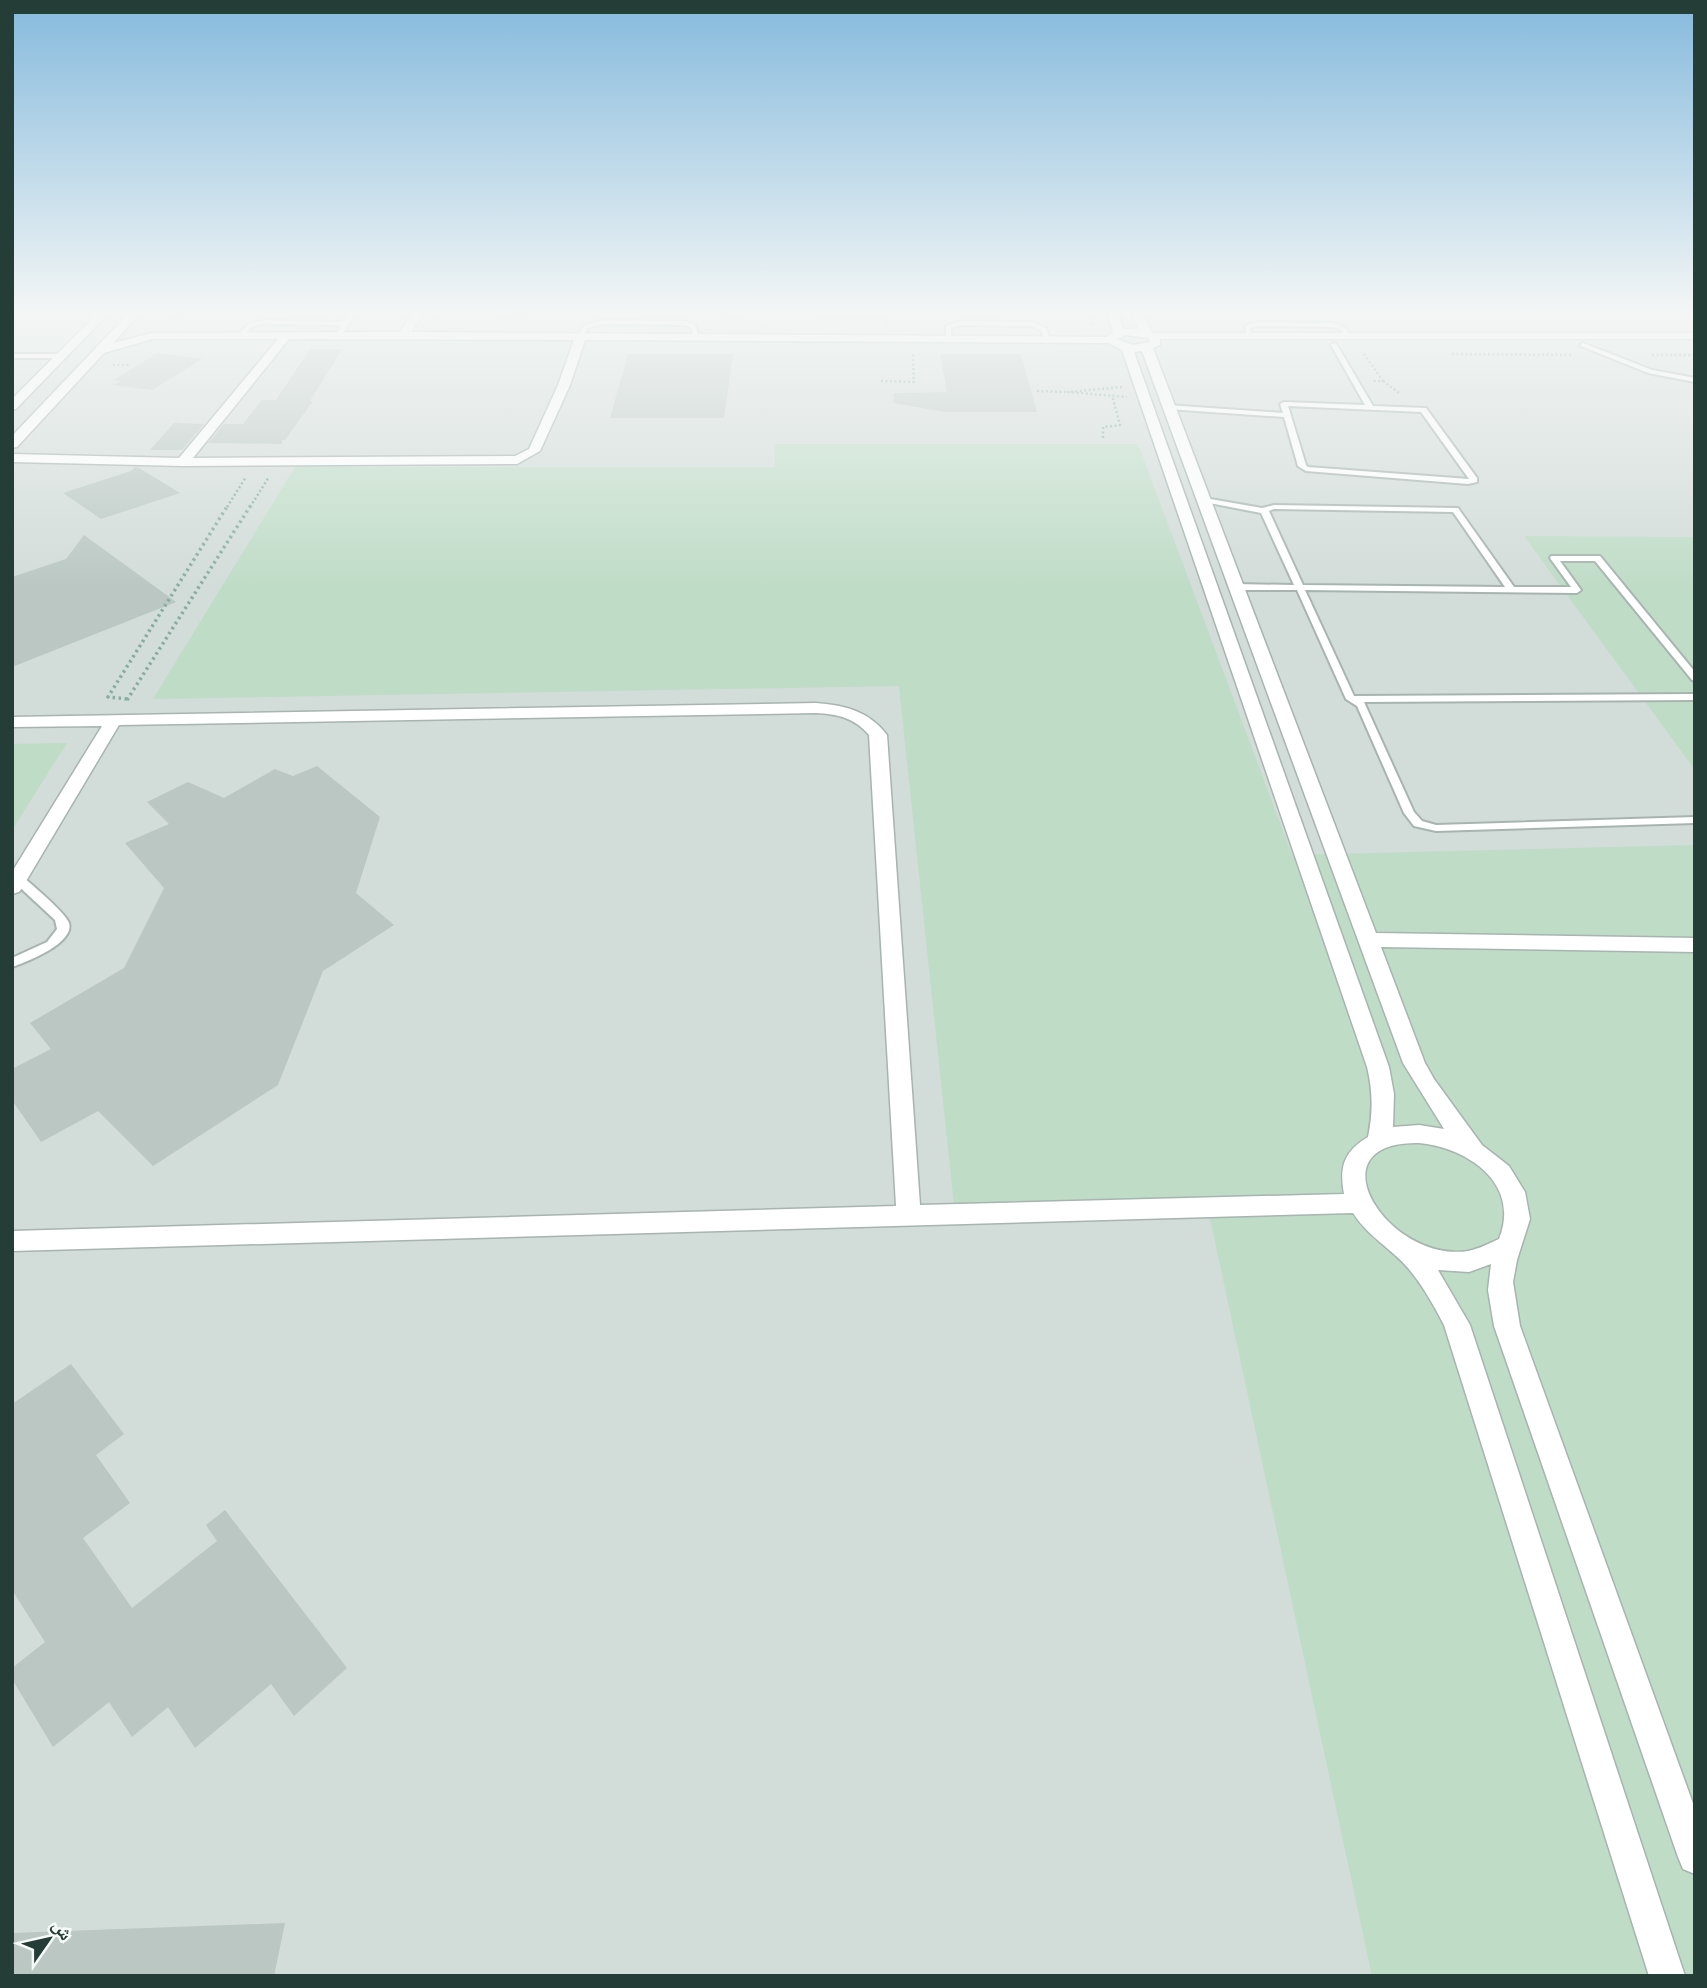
<svg xmlns="http://www.w3.org/2000/svg" width="1707" height="1988" viewBox="0 0 1707 1988" font-family="Signika,'Noto Naskh Arabic',sans-serif">
  <rect width="100%" height="100%" fill="#e4ece9"/>
  <rect fill="#d2dcd8" x="12" y="310" width="1683" height="1666"/>
  <g fill="#bfdcc7">
    <path d="M 775,444 L 1138,444 L 1292,855 L 1695,845 L 1695,1976 L 1372,1976 L 1208,1209 L 955,1214 L 899,686 L 153,699 L 295,467 L 775,467 Z"/>
    <path d="M 1524,536 L 1695,537 L 1695,770 Z"/>
    <path d="M 67,743 L 12,830 L 12,744 Z"/>
  </g>
  <g fill="#bac7c2">
    <path d="M 310,349 L 342,349 L 310,401 L 313,401 L 285,440 L 282,440 L 282,444 L 208,443 L 224,424 L 243,424 L 262,400 L 276,400 Z"/>
    <path d="M 157,353 L 202,359 L 152,390 L 113,385 L 121,381 L 114,380 Z"/>
    <path d="M 628,354 L 733,354 L 724,418 L 610,418 Z"/>
    <path d="M 940,354 L 1021,354 L 1037,412 L 945,412 L 893,403 L 894,393 L 947,392 Z"/>
    <path d="M 174,423 L 204,424 L 182,450 L 150,450 Z"/>
    <path d="M 135,467 L 139,468 L 180,493 L 101,519 L 63,493 L 131,471 Z"/>
    <path d="M 84,535 L 176,602 L 12,667 L 12,577 L 66,559 Z"/>
    <path d="M 317,766 L 380,817 L 356,893 L 394,925 L 323,971 L 278,1085 L 153,1166 L 98,1111 L 41,1142 L 12,1100 L 12,1069 L 51,1049 L 30,1023 L 124,968 L 164,888 L 125,843 L 169,824 L 147,802 L 188,782 L 224,798 L 275,769 L 293,776 Z"/>
    <path d="M 71,1364 L 124,1434 L 96,1455 L 130,1503 L 83,1538 L 132,1608 L 217,1541 L 206,1525 L 225,1510 L 347,1668 L 294,1716 L 271,1684 L 195,1748 L 168,1707 L 132,1737 L 109,1702 L 53,1747 L 12,1679 L 12,1668 L 45,1642 L 12,1590 L 12,1404 Z"/>
    <path d="M 285,1923 L 274,1976 L 12,1976 L 12,1933 Z"/>
  </g>
  <g fill="none" stroke-linecap="round" stroke-linejoin="round">
    <defs>
      <g id="lane">
        <path d="M 352,310 L 358,310 L 340,338 L 338,339 L 335,337 L 341,327 L 338,325 L 265,324 L 253,326 L 240,338 L 235,337 L 249,324 L 265,320 L 343,322 Z"/>
        <path d="M 603,320 L 686,321 L 696,326 L 699,338 L 694,339 L 691,328 L 685,325 L 603,324 L 588,328 L 582,339 L 578,339 L 583,326 Z"/>
        <path d="M 961,321 L 1033,322 L 1046,328 L 1050,340 L 1045,341 L 1041,330 L 1032,326 L 961,325 L 951,328 L 951,340 L 946,341 L 946,326 Z"/>
        <path d="M 1258,322 L 1334,323 L 1345,328 L 1351,336 L 1346,337 L 1341,330 L 1333,327 L 1258,326 L 1250,328 L 1252,336 L 1247,337 L 1245,326 Z"/>
        <path d="M 1334,343 L 1337,345 L 1373,406 L 1426,408 L 1477,478 L 1477,482 L 1468,484 L 1306,471 L 1298,466 L 1284,417 L 1167,409 L 1163,407 L 1167,405 L 1283,413 L 1280,404 L 1284,402 L 1365,405 L 1331,345 ZM 1288,406 L 1421,412 L 1469,479 L 1308,467 L 1306,465 Z"/>
        <path d="M 1583,343 L 1652,370 L 1695,378 L 1695,382 L 1648,373 L 1581,346 L 1580,345 Z"/>
        <path d="M 12,354 L 62,354 L 65,356 L 62,358 L 12,358 Z"/>
        <path d="M 1199,497 L 1262,508 L 1274,505 L 1458,508 L 1514,587 L 1571,587 L 1550,558 L 1551,556 L 1600,556 L 1695,672 L 1695,681 L 1692,680 L 1595,561 L 1560,561 L 1581,590 L 1577,593 L 1305,590 L 1354,696 L 1695,694 L 1695,700 L 1364,702 L 1414,812 L 1422,821 L 1436,825 L 1695,817 L 1695,823 L 1436,831 L 1414,826 L 1404,813 L 1357,706 L 1346,699 L 1297,590 L 1235,590 L 1231,587 L 1235,584 L 1294,585 L 1261,513 L 1199,501 ZM 1274,509 L 1453,512 L 1505,587 L 1303,585 L 1269,511 Z"/>
        <path d="M 18,875 L 22,876 C 32,885 65,912 69,923 C 75,943 27,962 12,967 L 12,958 L 47,942 L 57,929 L 55,920 L 14,882 L 12,879 L 14,876 Z"/>
      </g>
      <g id="street">
        <path d="M 101,310 L 112,310 L 16,409 L 12,410 L 12,399 Z"/>
        <path d="M 132,310 L 143,310 L 113,343 L 152,333 L 400,332 L 415,310 L 426,310 L 411,332 L 1106,337 L 1113,332 L 1107,310 L 1117,310 L 1123,329 L 1138,329 L 1131,310 L 1141,310 L 1152,333 L 1695,333 L 1695,339 L 1160,339 L 1160,345 L 1153,348 L 1376,933 L 1695,938 L 1695,952 L 1381,947 L 1425,1063 L 1434,1079 L 1482,1145 L 1509,1166 L 1525,1192 L 1530,1219 L 1517,1260 L 1513,1282 L 1520,1326 L 1695,1809 L 1695,1874 L 1683,1869 L 1678,1857 L 1494,1326 L 1488,1290 L 1491,1264 L 1469,1272 L 1438,1270 L 1470,1325 L 1685,1976 L 1649,1976 L 1444,1325 C 1432,1302 1416,1273 1396,1256 C 1379,1240 1367,1234 1353,1213 L 12,1251 L 12,1231 L 896,1206 L 869,735 C 855,718 837,714 816,713 L 119,725 L 22,888 L 19,892 L 12,894 L 12,872 L 102,726 L 12,727 L 12,717 L 816,703 C 844,705 869,711 887,735 L 920,1205 L 1344,1194 C 1339,1167 1344,1151 1368,1137 C 1373,1113 1373,1091 1367,1067 L 1122,350 L 1108,343 L 585,340 L 570,385 L 540,451 L 517,464 L 183,466 L 12,462 L 12,454 L 179,458 L 278,339 L 152,339 L 104,353 L 17,447 L 12,448 L 12,436 ZM 1126,335 L 1148,338 L 1150,342 L 1133,345 L 1117,339 ZM 289,339 L 574,340 L 558,385 L 529,449 L 515,456 L 193,458 ZM 1142,351 L 1403,1063 L 1444,1129 L 1419,1125 L 1393,1127 L 1394,1094 L 1389,1067 L 1134,352 ZM 1419,1143 C 1469,1148 1521,1184 1499,1239 C 1490,1243 1479,1249 1468,1251 C 1388,1263 1310,1141 1419,1143 Z"/>
      </g>
    </defs>
    <use href="#lane" stroke="#a7b4b0" stroke-width="4"/>
    <use href="#street" stroke="#a7b4b0" stroke-width="3"/>
    <g stroke="#87ada2" stroke-width="2.5" stroke-dasharray="2 2.5" stroke-linecap="butt">
      <path d="M 722,310 L 723,315 L 744,322"/>
      <path d="M 1089,310 L 1093,325"/>
      <path d="M 1041,311 L 1089,311"/>
      <path d="M 500,318 L 544,310"/>
      <path d="M 820,318 L 884,319 L 888,323"/>
      <path d="M 174,320 L 184,310"/>
      <path d="M 436,320 L 443,310"/>
      <path d="M 1364,354 L 1383,381 L 1371,381"/>
      <path d="M 1452,354 L 1573,355"/>
      <path d="M 1652,355 L 1695,355"/>
      <path d="M 113,365 L 129,365"/>
      <path d="M 881,381 L 914,382 L 913,354"/>
      <path d="M 1383,381 L 1399,393"/>
      <path d="M 1122,387 L 1068,392 L 1127,397"/>
      <path d="M 1037,391 L 1068,392"/>
      <path d="M 1103,438 L 1103,427 L 1120,425 L 1112,395"/>
      <path d="M 227,507 L 246,477"/>
      <path d="M 250,507 L 269,477"/>
    </g>
    <g stroke="#87ada2" stroke-width="3.5" stroke-dasharray="2.5 3.5" stroke-linecap="butt">
      <path d="M 127,699 L 108,697 L 228,505"/>
      <path d="M 127,700 L 251,505"/>
    </g>
    <use href="#lane" fill="#fff" fill-rule="evenodd"/>
    <use href="#street" fill="#fff" fill-rule="evenodd"/>
  </g>
  <linearGradient id="sky" x2="0" y2="1"><stop stop-color="#85badd"/><stop offset="0.53" stop-color="#f3f6f5"/><stop offset="1" stop-color="#f3f6f5" stop-opacity="0"/></linearGradient>
  <rect width="1707" height="588" fill="url(#sky)"/>
  <rect width="1707" height="1988" fill="none" stroke="#253d37" stroke-width="28"/>
  <g transform="translate(49 1939) rotate(56)" stroke="#f5f9f7" stroke-width="5" paint-order="stroke">
  <path d="M0-5L12 26L0 18L-12 26Z" fill="#253d37"/>
  <text y="-10" font-size="19" font-weight="bold" text-anchor="middle" fill="#253d37">ش</text>
  </g>
</svg>
